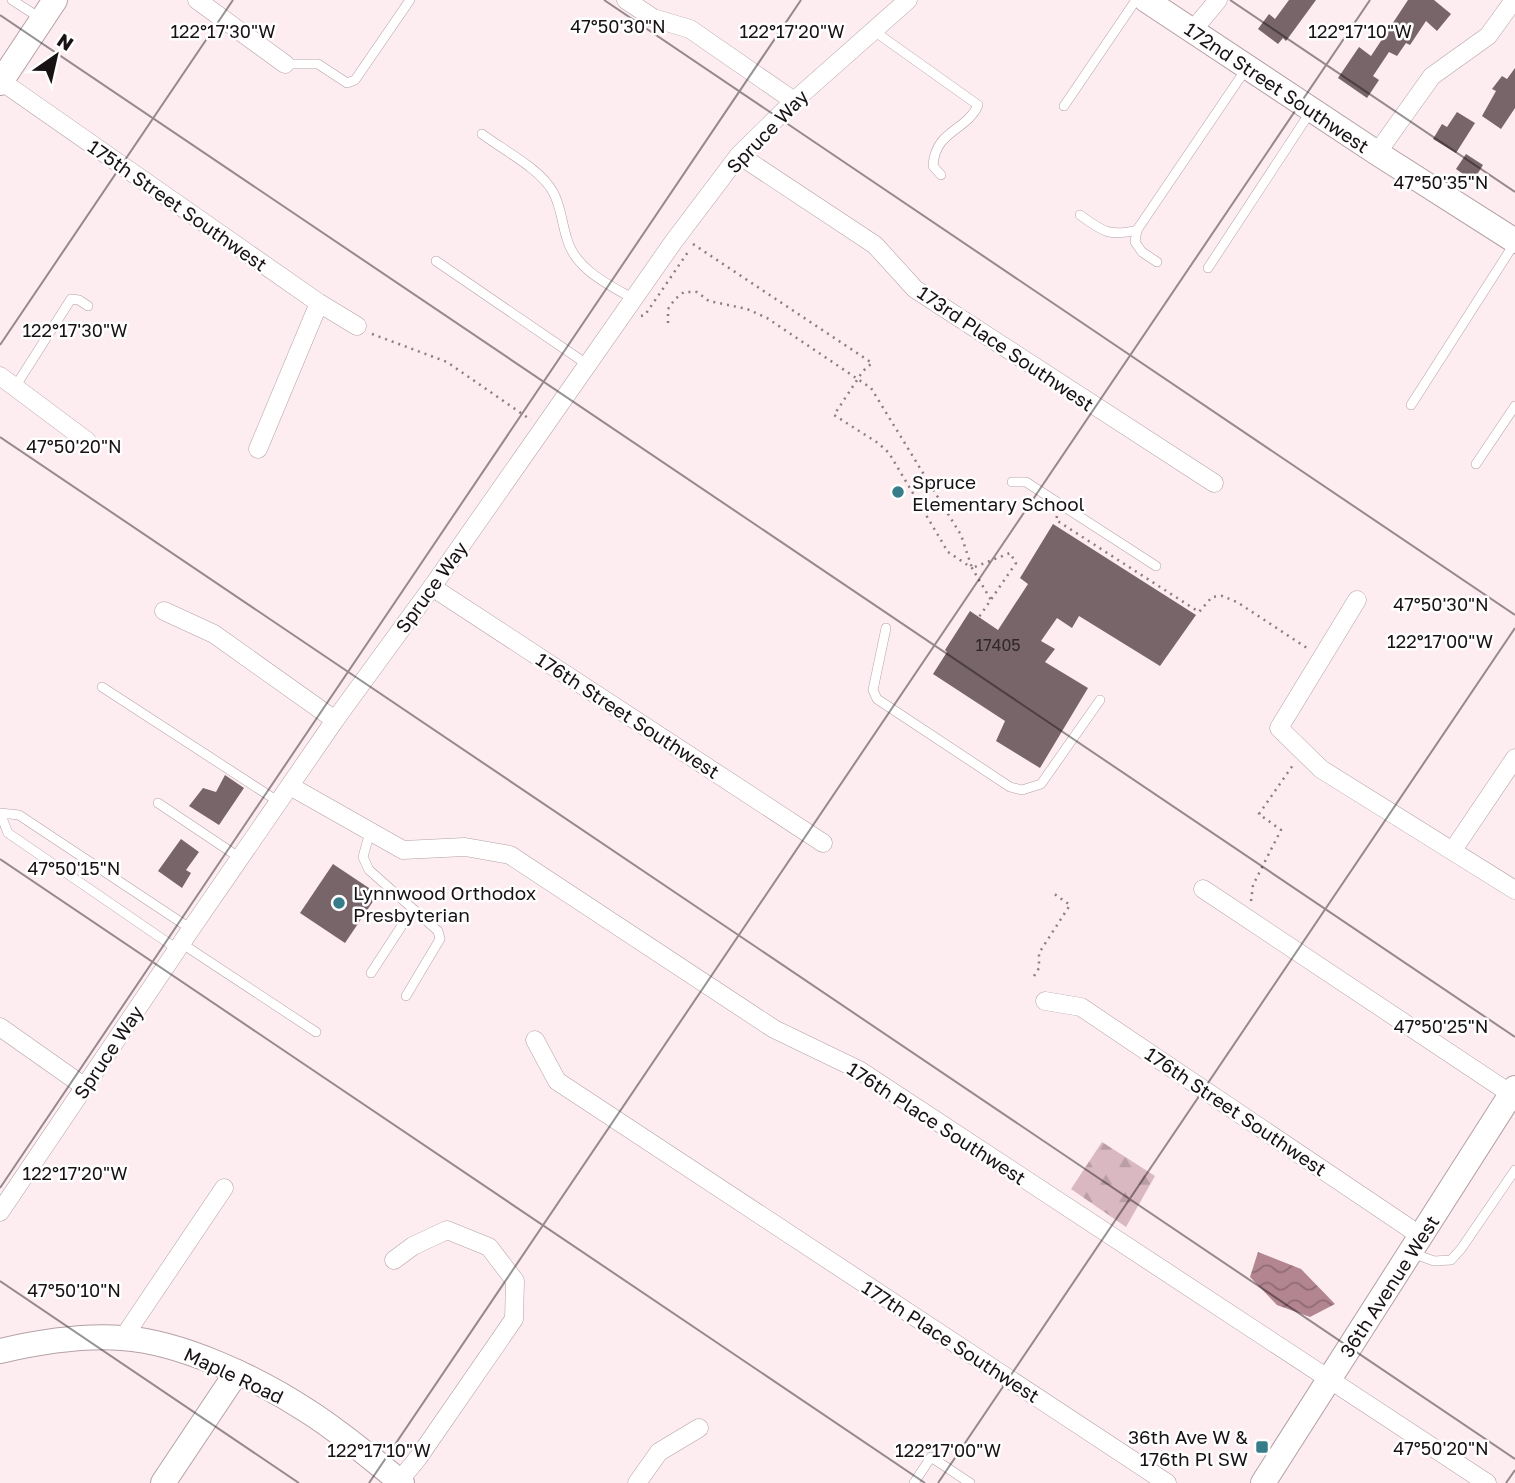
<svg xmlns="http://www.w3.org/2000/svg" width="1515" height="1483" viewBox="0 0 1515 1483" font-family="'Golos Text',sans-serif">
  <defs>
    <pattern id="forest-firs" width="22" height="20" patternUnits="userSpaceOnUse" patternTransform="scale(1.75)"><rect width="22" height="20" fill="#dab8c1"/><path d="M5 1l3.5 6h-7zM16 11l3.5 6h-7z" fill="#ba9da5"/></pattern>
    <pattern id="water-waves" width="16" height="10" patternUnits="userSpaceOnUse" patternTransform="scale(1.75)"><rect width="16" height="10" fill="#b28591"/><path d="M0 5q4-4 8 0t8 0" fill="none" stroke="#906b75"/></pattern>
  </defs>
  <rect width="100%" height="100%" fill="#fdecf0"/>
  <path fill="url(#forest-firs)" d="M 1102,1142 L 1155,1176 L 1126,1227 L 1071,1189 Z"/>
  <path fill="url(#water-waves)" d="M 1258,1252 L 1301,1269 L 1335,1304 L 1310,1317 L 1277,1305 L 1250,1277 Z"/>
  <g fill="#776569">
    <path d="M 1289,0 L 1316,0 L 1286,41 L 1283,38 L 1278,44 L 1258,29 L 1269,14 L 1275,19 Z"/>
    <path d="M 1408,0 L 1434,0 L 1451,14 L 1437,31 L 1426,21 L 1410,45 L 1406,43 L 1397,56 L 1389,52 L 1373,76 L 1379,80 L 1367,98 L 1338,78 L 1359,47 L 1371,56 Z"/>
    <path d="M 1515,68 L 1515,108 L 1501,129 L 1482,116 L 1496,91 L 1492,89 L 1502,76 L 1507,79 Z"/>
    <path d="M 1457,112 L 1475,123 L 1456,153 L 1433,139 L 1442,124 L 1447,127 Z"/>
    <path d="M 1466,154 L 1483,165 L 1473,181 L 1456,169 Z"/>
    <path d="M 1053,524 L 1196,615 L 1160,666 L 1079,616 L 1072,628 L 1057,618 L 1041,641 L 1055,649 L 1045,662 L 1088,688 L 1040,768 L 996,741 L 1005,721 L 933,674 L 947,652 L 945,650 L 970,611 L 998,630 L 1028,584 L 1020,578 Z"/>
    <path d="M 225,775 L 244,788 L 219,825 L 189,806 L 203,788 L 216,792 Z"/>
    <path d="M 181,839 L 199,852 L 186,870 L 191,873 L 182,888 L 158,871 Z"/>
    <path d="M 333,864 L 378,894 L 345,943 L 300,913 Z"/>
  </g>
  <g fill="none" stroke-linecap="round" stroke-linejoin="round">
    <defs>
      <g id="lane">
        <path d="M 12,0 L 40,18"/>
        <path d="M 874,31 L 978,105 C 967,131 935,130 933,166 L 941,175"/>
        <path d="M 285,64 L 318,64 L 347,83 L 355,80 L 410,0"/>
        <path d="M 1064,106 L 1136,0"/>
        <path d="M 482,134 C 503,150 541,169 553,192 C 561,206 562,224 567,239 C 575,269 609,285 634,299"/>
        <path d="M 1080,215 C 1102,231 1109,237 1137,230 L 1246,69"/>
        <path d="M 1137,230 L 1135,242 L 1142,252 L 1157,262"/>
        <path d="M 436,261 L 588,365"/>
        <path d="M 1208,268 L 1311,111"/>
        <path d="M 15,387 L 71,299 L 79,300 L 88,306"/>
        <path d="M 1411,405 L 1514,244"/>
        <path d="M 1476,464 L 1515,406"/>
        <path d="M 1012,482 L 1026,482 L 1156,566"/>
        <path d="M 886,628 L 873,690 L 877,699 L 1010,787 L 1022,790 L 1041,784 L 1100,700"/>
        <path d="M 102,687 L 279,802"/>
        <path d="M 158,803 L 240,858"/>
        <path d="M 370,832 L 363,857 L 369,870 L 438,931 L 440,939 L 406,996"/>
        <path d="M 181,943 L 316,1032"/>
        <path d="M 177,949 L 8,833 L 0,813 L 19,815 L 191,929"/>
        <path d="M 371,973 L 412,910"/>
        <path d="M 1412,1253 L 1434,1261 L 1451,1260 L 1461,1249 L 1515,1170"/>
        <path d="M 914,1483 L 931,1457 L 970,1483"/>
      </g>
      <g id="street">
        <path d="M 197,0 L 285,64"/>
        <path d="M 626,0 L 653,18 L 690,29 L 794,101"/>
        <path d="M 1193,30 L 1218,0"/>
        <path d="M 1,81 L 319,303 L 357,326"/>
        <path d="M 1377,153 L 1432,76 L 1488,36 L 1514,0"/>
        <path d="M 739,155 L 875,245 L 915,289 L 1214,483"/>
        <path d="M 0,376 L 87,441"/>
        <path d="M 258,449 L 319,303"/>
        <path d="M 432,587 L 823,843"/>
        <path d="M 1357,600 L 1279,728 L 1321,769 L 1515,890"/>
        <path d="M 164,611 L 214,634 L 335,720"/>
        <path d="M 290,786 L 403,850 L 465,847 L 510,855 L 774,1029 L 859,1070 L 1487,1483"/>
        <path d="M 1453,850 L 1515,758"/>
        <path d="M 1203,889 L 1511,1094"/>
        <path d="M 1045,1001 L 1081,1007 L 1421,1236"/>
        <path d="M 0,1027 L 85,1087"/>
        <path d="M 535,1040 L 557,1081 L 1167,1483"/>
        <path d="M 0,1212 L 191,929 L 335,720 L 432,587 L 674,241 L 739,155 L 794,101 L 908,0"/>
        <path d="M 394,1260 L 413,1246 L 447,1230 L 489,1247 L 515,1281 L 514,1319 L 418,1458 L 399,1481"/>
        <path d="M 123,1338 L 224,1188"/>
        <path d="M 637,1483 L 659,1452 L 699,1428"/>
      </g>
      <g id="secondary">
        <path d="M 1146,0 L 1377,153 L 1515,241"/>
        <path d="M 0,83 L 55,0"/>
        <path d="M 0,1351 C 39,1342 82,1335 122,1338 C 182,1342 259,1379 309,1412 C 342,1433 372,1459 402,1483"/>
        <path d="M 163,1483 L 237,1372"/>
        <path d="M 1263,1483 L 1515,1088"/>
      </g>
    </defs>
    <use href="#lane" stroke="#b4a1a5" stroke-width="10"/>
    <use href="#street" stroke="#b4a1a5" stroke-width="19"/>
    <use href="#secondary" stroke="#b4a1a5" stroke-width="26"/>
    <g stroke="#8a7e81" stroke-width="2.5" stroke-dasharray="2 5" stroke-linecap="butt">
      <path d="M 693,244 L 872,363 L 863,371 L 834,415 L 878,443 L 889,453 L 948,552 L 972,568 L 991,600"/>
      <path d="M 641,316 L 645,315 L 690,249"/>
      <path d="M 668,323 L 668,309 L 675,299 L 684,292 L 697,292 L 709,301 L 747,309 L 767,318 L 871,388 L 961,535 L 972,568 L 1010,553 L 1016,563 L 979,617"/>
      <path d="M 372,334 L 447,362 L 531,420"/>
      <path d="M 1057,516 L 1056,520 L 1199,612 L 1212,597 L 1222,596 L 1237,602 L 1310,650"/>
      <path d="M 1251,901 L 1253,885 L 1281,830 L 1259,814 L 1293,765"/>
      <path d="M 1034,976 L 1039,968 L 1039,953 L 1070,905 L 1053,893"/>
    </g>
    <use href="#lane" stroke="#fff" stroke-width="9"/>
    <use href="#street" stroke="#fff" stroke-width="18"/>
    <use href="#secondary" stroke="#fff" stroke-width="24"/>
  </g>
  <path fill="none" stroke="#191214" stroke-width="2" stroke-opacity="0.45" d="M 604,0 L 1515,615M 1230,0 L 1515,192M 0,15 L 1515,1037M 0,345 L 233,0M 0,437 L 1515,1459M 0,859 L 925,1483M 0,1188 L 801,0M 0,1281 L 299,1483M 369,1483 L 1370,0M 938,1483 L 1515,628M 1506,1483 L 1515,1470"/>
  <g fill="#367c89" stroke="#fefefe" stroke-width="2.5">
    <circle cx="898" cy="492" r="7"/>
    <circle cx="339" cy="903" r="7"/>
    <rect x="1255" y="1440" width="14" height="14" rx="3.5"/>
  </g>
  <g text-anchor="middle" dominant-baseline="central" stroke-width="5" stroke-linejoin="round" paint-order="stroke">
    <g font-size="16" fill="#302729">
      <text x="998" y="645">17405</text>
    </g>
    <g font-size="19" fill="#191214" stroke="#fefefe">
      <text transform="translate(1277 87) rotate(34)">172nd Street Southwest</text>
      <text transform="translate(767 131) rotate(-46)">Spruce Way</text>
      <text transform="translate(178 205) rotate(35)">175th Street Southwest</text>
      <text transform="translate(1006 348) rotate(34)">173rd Place Southwest</text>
      <text transform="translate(431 587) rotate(-54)">Spruce Way</text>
      <text transform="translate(628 715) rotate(33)">176th Street Southwest</text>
      <text transform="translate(108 1052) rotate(-56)">Spruce Way</text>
      <text transform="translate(1236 1111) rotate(34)">176th Street Southwest</text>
      <text transform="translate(937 1123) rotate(33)">176th Place Southwest</text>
      <text transform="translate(1389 1286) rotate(-57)">36th Avenue West</text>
      <text transform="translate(951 1341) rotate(33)">177th Place Southwest</text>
      <text transform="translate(234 1375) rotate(25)">Maple Road</text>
    </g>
    <g font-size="19" fill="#191214" stroke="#fefefe" text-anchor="start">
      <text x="912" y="481">Spruce<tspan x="912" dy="22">Elementary School</tspan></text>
      <text x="353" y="892">Lynnwood Orthodox<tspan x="353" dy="22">Presbyterian</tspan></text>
      <text x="1248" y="1436" text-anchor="end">36th Ave W &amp;<tspan x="1248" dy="22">176th Pl SW</tspan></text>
    </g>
  </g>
  <g font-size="18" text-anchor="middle" fill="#191214" stroke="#fefefe" stroke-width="5" stroke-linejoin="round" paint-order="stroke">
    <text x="618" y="33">47°50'30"N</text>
    <text x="223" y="38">122°17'30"W</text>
    <text x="792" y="38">122°17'20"W</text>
    <text x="1360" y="38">122°17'10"W</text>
    <text x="1441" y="189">47°50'35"N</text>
    <text x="75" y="337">122°17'30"W</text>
    <text x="74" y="453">47°50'20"N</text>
    <text x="1441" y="611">47°50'30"N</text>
    <text x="1440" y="648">122°17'00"W</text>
    <text x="74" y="875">47°50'15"N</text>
    <text x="1441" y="1033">47°50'25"N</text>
    <text x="75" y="1180">122°17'20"W</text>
    <text x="74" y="1297">47°50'10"N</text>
    <text x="1441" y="1455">47°50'20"N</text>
    <text x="379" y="1457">122°17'10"W</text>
    <text x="948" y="1457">122°17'00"W</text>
  </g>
  <g transform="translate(56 56) rotate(34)" stroke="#fefefe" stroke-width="5" paint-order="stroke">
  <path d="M0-5L12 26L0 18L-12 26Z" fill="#191214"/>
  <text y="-10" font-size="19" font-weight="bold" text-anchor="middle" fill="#191214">N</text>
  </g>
</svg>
